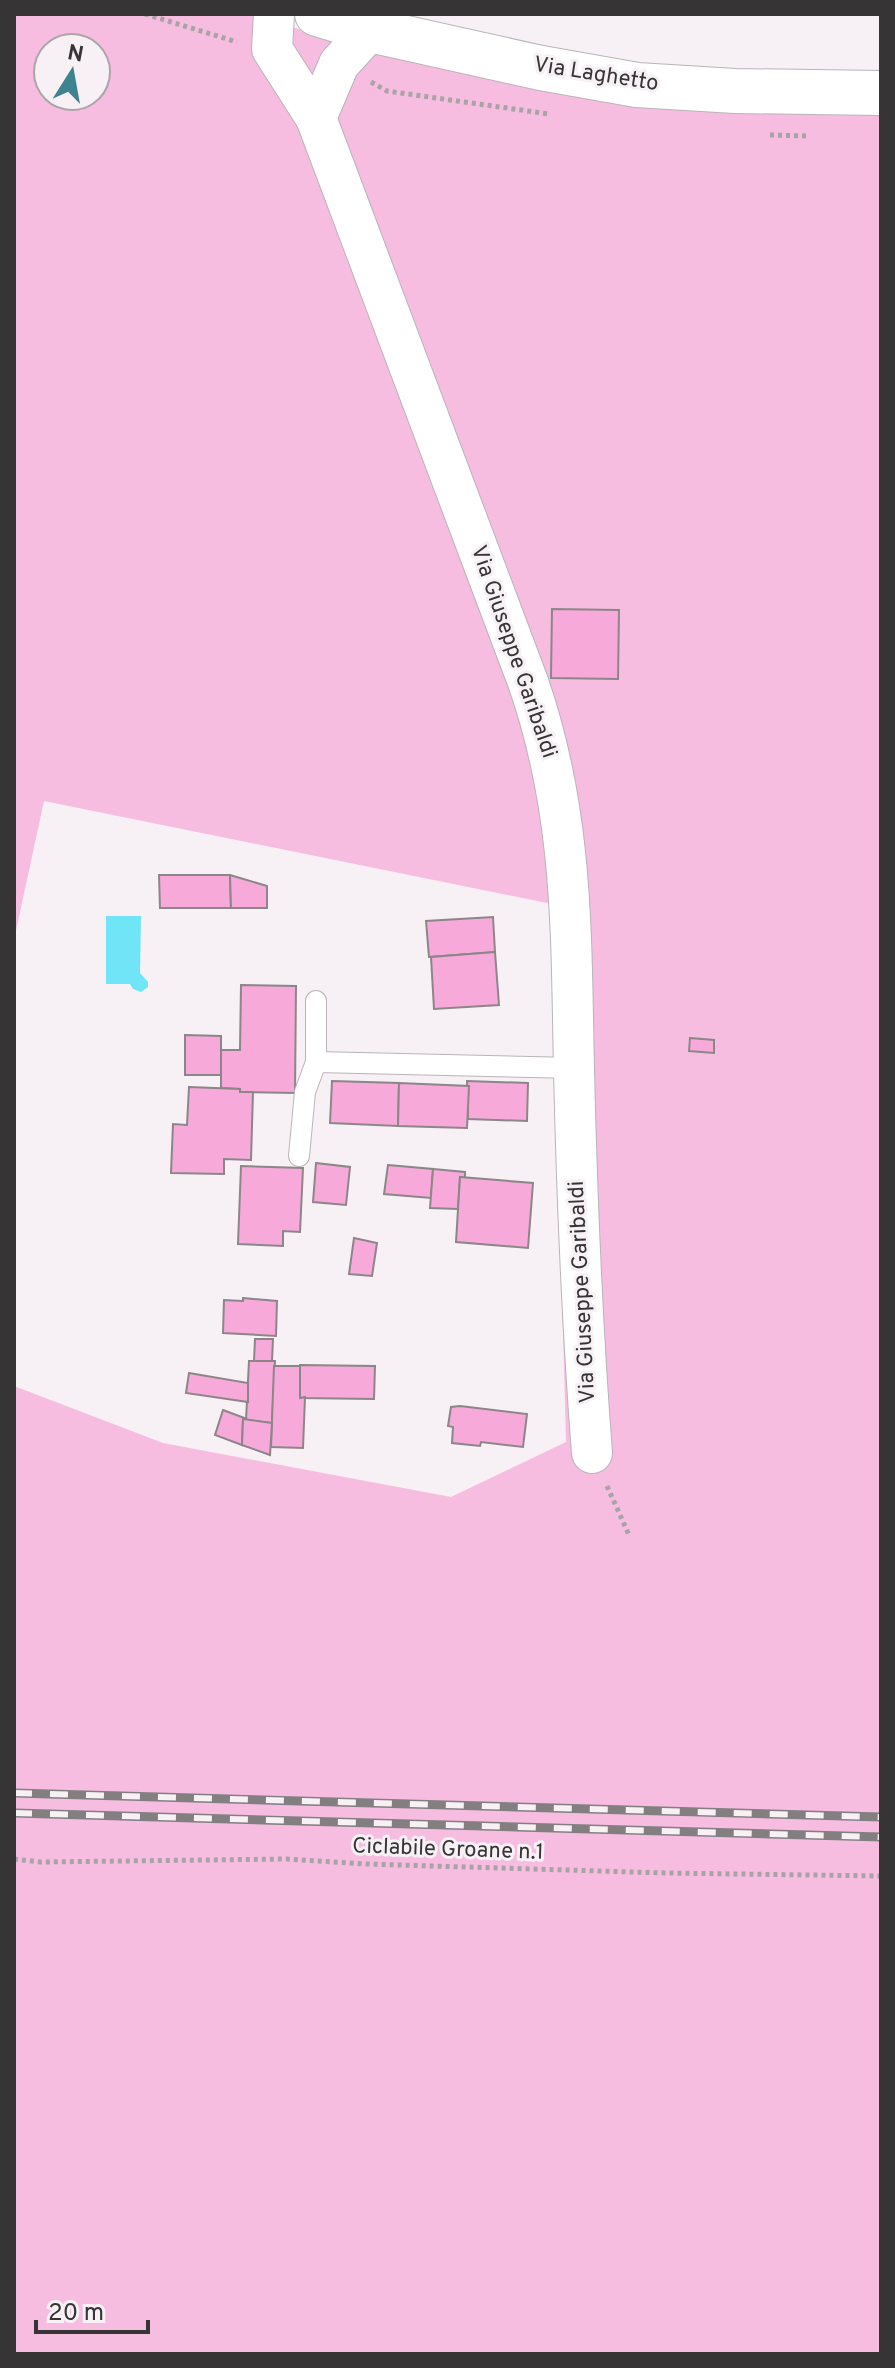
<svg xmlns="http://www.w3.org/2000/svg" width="895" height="2368" viewBox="0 0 895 2368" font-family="Overpass,sans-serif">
  <rect width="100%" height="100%" fill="#f7f0f4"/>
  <path fill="#f7bde0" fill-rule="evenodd" d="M 14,14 L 244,14 L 376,50 L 881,115 L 881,2354 L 14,2354 L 14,1386 L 163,1443 L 451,1497 L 566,1442 L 552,904 L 44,801 L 14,940 ZM 48,48 L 96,48 L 96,96 L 48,96 Z"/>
  <path fill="#70e5f7" d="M 106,916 L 141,916 L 140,973 L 148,982 L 148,987 L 141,992 L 133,989 L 130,984 L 106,984 Z"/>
  <g fill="#f7aada" stroke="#8c8689" stroke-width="2">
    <path d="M 552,609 L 619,610 L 618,679 L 551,678 Z"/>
    <path d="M 159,875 L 230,875 L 231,908 L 160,908 Z"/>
    <path d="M 230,875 L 267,886 L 267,908 L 231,908 Z"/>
    <path d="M 493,917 L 495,952 L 429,957 L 426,921 Z"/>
    <path d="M 495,952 L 499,1005 L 434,1009 L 431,957 Z"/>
    <path d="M 241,985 L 296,986 L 295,1093 L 240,1092 L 240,1089 L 221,1088 L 221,1050 L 240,1050 Z"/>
    <path d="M 185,1035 L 221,1036 L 221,1075 L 185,1075 Z"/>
    <path d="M 690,1038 L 714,1040 L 714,1053 L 689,1051 Z"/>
    <path d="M 332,1081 L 399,1083 L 398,1126 L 330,1123 Z"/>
    <path d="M 467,1081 L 528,1083 L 527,1121 L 468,1119 Z"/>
    <path d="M 399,1083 L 469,1086 L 467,1128 L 398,1126 Z"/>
    <path d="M 189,1087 L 240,1089 L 240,1092 L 253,1092 L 251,1160 L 224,1159 L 224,1174 L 171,1173 L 173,1124 L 187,1125 Z"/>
    <path d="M 316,1163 L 350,1167 L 346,1205 L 313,1202 Z"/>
    <path d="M 388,1165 L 433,1169 L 431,1198 L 384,1194 Z"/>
    <path d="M 241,1166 L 303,1168 L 300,1232 L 283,1231 L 283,1246 L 238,1244 Z"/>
    <path d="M 433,1169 L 465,1172 L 465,1178 L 460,1177 L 458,1209 L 430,1208 Z"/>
    <path d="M 460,1177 L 533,1183 L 528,1248 L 456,1242 Z"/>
    <path d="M 354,1238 L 377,1243 L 372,1276 L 349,1274 Z"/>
    <path d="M 243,1298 L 277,1301 L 276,1336 L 223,1333 L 224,1300 L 243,1301 Z"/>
    <path d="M 255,1339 L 273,1339 L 272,1361 L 254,1361 Z"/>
    <path d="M 249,1361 L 275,1361 L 272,1423 L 246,1420 Z"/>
    <path d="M 300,1365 L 375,1366 L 374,1399 L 300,1398 Z"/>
    <path d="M 274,1366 L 300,1366 L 300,1398 L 305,1397 L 303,1448 L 271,1447 Z"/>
    <path d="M 189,1373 L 248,1383 L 248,1402 L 186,1393 Z"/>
    <path d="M 460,1406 L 527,1414 L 523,1447 L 481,1442 L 480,1446 L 452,1443 L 453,1427 L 448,1426 L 451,1407 Z"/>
    <path d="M 223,1410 L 247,1419 L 243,1419 L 242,1445 L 215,1435 Z"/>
    <path d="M 243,1419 L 272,1423 L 270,1455 L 242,1445 Z"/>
  </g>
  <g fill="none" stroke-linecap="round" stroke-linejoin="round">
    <defs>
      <g id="lane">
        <path d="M 316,1062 L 316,1001"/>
        <path d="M 299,1156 L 305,1092 L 316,1062 L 574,1068"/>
      </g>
      <g id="street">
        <path d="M 274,14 L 272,49 L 316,118 L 528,682 C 574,814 571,934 574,1071 C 577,1199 582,1325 592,1453"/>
        <path d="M 316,118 L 339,64 L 370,30"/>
      </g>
      <path id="secondary" d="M 317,14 L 370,30 L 541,68 L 637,85 L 735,91 L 881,93"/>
    </defs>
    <use href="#lane" stroke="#bab4b8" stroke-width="22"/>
    <use href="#street" stroke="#bab4b8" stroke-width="42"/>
    <use href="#secondary" stroke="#bab4b8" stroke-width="46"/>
    <g stroke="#a8a3a5" stroke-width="5" stroke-dasharray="4 4" stroke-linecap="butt">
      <path d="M 145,14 L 237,42"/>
      <path d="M 371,82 L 387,91 L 549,114"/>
      <path d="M 770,135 L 808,136"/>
      <path d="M 607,1486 L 629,1535"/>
      <path d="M 14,1859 L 40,1862 L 287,1859 L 366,1864 L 666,1873 L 881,1876"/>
    </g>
    <use href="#lane" stroke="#fff" stroke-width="20"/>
    <use href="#street" stroke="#fff" stroke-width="40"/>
    <use href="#secondary" stroke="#fff" stroke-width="44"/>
    <defs>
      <g id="rail">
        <path d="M 14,1793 L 881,1817"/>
        <path d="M 14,1813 L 881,1837"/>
      </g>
    </defs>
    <use href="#rail" stroke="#837f81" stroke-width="9"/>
    <use href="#rail" stroke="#f7f0f4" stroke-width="6" stroke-dasharray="18" stroke-linecap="butt"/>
  </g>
  <g text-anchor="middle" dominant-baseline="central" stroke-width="6" stroke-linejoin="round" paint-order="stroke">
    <g font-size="22" fill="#363435" stroke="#f7f0f4">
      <text transform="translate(596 75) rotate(9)">Via Laghetto</text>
      <text transform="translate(513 652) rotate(71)">Via Giuseppe Garibaldi</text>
      <text transform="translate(583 1292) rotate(-93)">Via Giuseppe Garibaldi</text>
      <text transform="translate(448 1850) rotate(2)">Ciclabile Groane n.1</text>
    </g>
  </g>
  <rect width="895" height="2368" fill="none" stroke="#363435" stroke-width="32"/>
  <g transform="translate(72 72) rotate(11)"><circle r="38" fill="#f7f0f4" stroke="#aaa5a8" stroke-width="2"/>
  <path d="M0-6L14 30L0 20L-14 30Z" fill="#3e848f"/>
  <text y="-12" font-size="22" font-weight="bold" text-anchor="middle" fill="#363435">N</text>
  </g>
  <path d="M36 2320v12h112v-12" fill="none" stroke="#363435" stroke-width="4"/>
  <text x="48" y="2320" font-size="24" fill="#363435" stroke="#f7f0f4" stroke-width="6" paint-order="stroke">20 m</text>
</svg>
